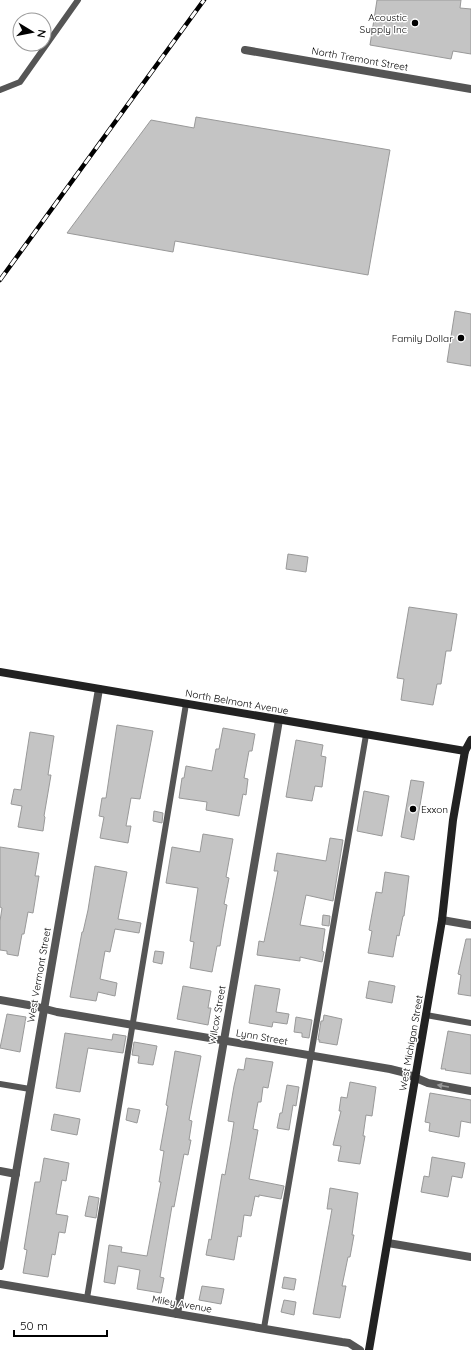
<svg xmlns="http://www.w3.org/2000/svg" width="471" height="1350" viewBox="0 0 471 1350" font-family="Quicksand,sans-serif">
  <rect width="100%" height="100%" fill="#fff"/>
  <g fill="#c4c4c4" stroke="#999">
    <path d="M 377,0 L 461,0 L 460,8 L 471,9 L 471,54 L 453,51 L 451,59 L 370,45 Z"/>
    <path d="M 196,117 L 390,150 L 368,275 L 175,241 L 173,252 L 67,233 L 151,120 L 194,128 Z"/>
    <path d="M 455,311 L 471,314 L 471,366 L 447,362 Z"/>
    <path d="M 288,554 L 308,557 L 306,572 L 286,569 Z"/>
    <path d="M 409,607 L 457,614 L 451,651 L 446,651 L 441,684 L 437,684 L 433,705 L 401,700 L 404,679 L 397,678 Z"/>
    <path d="M 117,725 L 153,731 L 140,799 L 131,798 L 126,826 L 131,826 L 128,843 L 100,838 L 104,817 L 99,816 L 102,798 L 106,798 Z"/>
    <path d="M 223,728 L 255,734 L 252,751 L 249,751 L 244,778 L 248,779 L 246,795 L 243,794 L 239,816 L 206,810 L 207,802 L 179,798 L 182,778 L 184,778 L 186,766 L 212,771 L 216,749 L 219,749 Z"/>
    <path d="M 30,732 L 54,736 L 48,775 L 51,775 L 44,816 L 45,817 L 43,831 L 18,827 L 22,806 L 11,804 L 14,789 L 21,790 Z"/>
    <path d="M 296,740 L 323,745 L 321,756 L 326,757 L 322,787 L 315,786 L 312,801 L 286,797 Z"/>
    <path d="M 411,780 L 424,782 L 414,840 L 401,837 Z"/>
    <path d="M 364,791 L 389,796 L 382,836 L 357,831 Z"/>
    <path d="M 154,811 L 163,813 L 162,823 L 153,821 Z"/>
    <path d="M 203,834 L 233,839 L 226,877 L 229,878 L 224,904 L 227,905 L 222,933 L 220,946 L 217,946 L 212,972 L 190,968 L 194,942 L 190,941 L 198,888 L 166,883 L 172,847 L 200,852 Z"/>
    <path d="M 330,838 L 343,840 L 333,901 L 306,895 L 300,925 L 325,929 L 322,951 L 324,952 L 322,962 L 300,957 L 300,961 L 257,955 L 259,941 L 264,942 L 273,897 L 278,871 L 274,871 L 277,853 L 326,861 Z"/>
    <path d="M 0,847 L 39,853 L 35,876 L 39,876 L 33,913 L 28,912 L 24,934 L 22,934 L 18,956 L 7,954 L 7,951 L 0,950 L 0,921 L 2,908 L 0,907 Z"/>
    <path d="M 95,866 L 127,872 L 118,919 L 141,923 L 139,933 L 115,929 L 110,952 L 105,951 L 100,979 L 117,983 L 115,996 L 98,992 L 96,1001 L 70,997 L 82,932 L 83,932 L 88,910 Z"/>
    <path d="M 385,872 L 409,876 L 404,916 L 403,916 L 399,936 L 397,935 L 393,957 L 368,953 L 372,931 L 369,930 L 376,892 L 382,893 Z"/>
    <path d="M 323,915 L 330,916 L 329,926 L 322,925 Z"/>
    <path d="M 466,939 L 471,939 L 471,996 L 458,994 L 461,975 L 458,974 Z"/>
    <path d="M 155,951 L 164,952 L 162,964 L 153,962 Z"/>
    <path d="M 369,981 L 395,986 L 392,1003 L 366,998 Z"/>
    <path d="M 255,985 L 280,989 L 276,1012 L 289,1014 L 287,1024 L 273,1022 L 272,1027 L 249,1023 Z"/>
    <path d="M 183,986 L 211,991 L 208,1008 L 211,1008 L 208,1025 L 177,1019 Z"/>
    <path d="M 7,1014 L 26,1017 L 20,1052 L 0,1048 Z"/>
    <path d="M 324,1015 L 342,1019 L 337,1045 L 319,1042 L 320,1040 L 318,1040 L 321,1021 L 323,1021 Z"/>
    <path d="M 296,1017 L 312,1020 L 309,1038 L 302,1037 L 302,1033 L 294,1032 Z"/>
    <path d="M 448,1031 L 471,1035 L 471,1074 L 445,1070 L 446,1069 L 441,1069 Z"/>
    <path d="M 65,1033 L 112,1040 L 113,1034 L 126,1036 L 123,1053 L 88,1048 L 80,1092 L 56,1088 Z"/>
    <path d="M 134,1042 L 157,1046 L 153,1065 L 138,1063 L 139,1056 L 132,1055 Z"/>
    <path d="M 175,1051 L 201,1056 L 189,1120 L 192,1121 L 189,1140 L 191,1140 L 188,1155 L 184,1154 L 174,1207 L 172,1206 L 160,1277 L 164,1278 L 161,1293 L 137,1289 L 140,1270 L 118,1266 L 115,1284 L 104,1282 L 109,1245 L 122,1247 L 121,1252 L 147,1256 L 161,1182 L 159,1182 L 164,1151 L 160,1150 L 168,1106 L 166,1105 Z"/>
    <path d="M 246,1058 L 273,1062 L 268,1088 L 263,1087 L 261,1102 L 258,1102 L 253,1129 L 258,1130 L 249,1179 L 284,1186 L 281,1199 L 259,1195 L 259,1197 L 255,1196 L 251,1216 L 244,1215 L 241,1237 L 238,1236 L 234,1260 L 206,1255 L 209,1239 L 211,1240 L 222,1174 L 225,1175 L 231,1141 L 234,1122 L 228,1121 L 234,1086 L 238,1069 L 244,1070 Z"/>
    <path d="M 350,1082 L 376,1087 L 372,1116 L 366,1115 L 363,1136 L 365,1136 L 360,1164 L 338,1161 L 341,1146 L 333,1145 L 341,1111 L 339,1111 L 341,1097 L 347,1098 Z"/>
    <path d="M 287,1085 L 299,1087 L 296,1106 L 293,1105 L 289,1130 L 277,1128 L 280,1113 L 282,1113 Z"/>
    <path d="M 430,1093 L 471,1100 L 471,1123 L 461,1121 L 459,1137 L 429,1131 L 430,1123 L 425,1122 Z"/>
    <path d="M 128,1108 L 140,1110 L 137,1123 L 126,1120 Z"/>
    <path d="M 54,1114 L 80,1119 L 77,1135 L 51,1130 Z"/>
    <path d="M 432,1157 L 465,1163 L 462,1178 L 452,1176 L 448,1197 L 421,1192 L 424,1176 L 429,1177 Z"/>
    <path d="M 44,1158 L 69,1163 L 66,1181 L 62,1180 L 56,1214 L 68,1216 L 65,1233 L 59,1232 L 55,1255 L 52,1254 L 48,1277 L 23,1273 L 27,1250 L 24,1249 L 35,1182 L 40,1182 Z"/>
    <path d="M 330,1188 L 358,1193 L 352,1235 L 354,1235 L 350,1257 L 348,1257 L 342,1286 L 346,1286 L 340,1318 L 313,1314 L 332,1209 L 327,1209 Z"/>
    <path d="M 89,1196 L 99,1198 L 96,1218 L 85,1216 Z"/>
    <path d="M 284,1277 L 296,1279 L 294,1290 L 282,1288 Z"/>
    <path d="M 202,1286 L 224,1289 L 221,1304 L 199,1300 Z"/>
    <path d="M 284,1300 L 296,1302 L 294,1315 L 281,1312 Z"/>
  </g>
  <g fill="none" stroke-linecap="round" stroke-linejoin="round">
    <g stroke="#555" stroke-width="6">
      <path d="M 0,90 L 20,82 L 78,0"/>
      <path d="M 426,1015 L 471,1023"/>
      <path d="M 0,1084 L 30,1089"/>
      <path d="M 87,1298 L 186,704"/>
      <path d="M 264,1328 L 366,735"/>
    </g>
    <g stroke="#555" stroke-width="8">
      <path d="M 245,50 L 471,89"/>
      <path d="M 442,920 L 471,925"/>
      <path d="M 0,1000 L 34,1006 L 57,1012 L 390,1069 L 402,1072 L 428,1083 L 471,1091"/>
      <path d="M 0,1171 L 16,1174"/>
      <path d="M 388,1243 L 471,1257"/>
      <path d="M 0,1266 L 99,689"/>
      <path d="M 0,1284 L 342,1342 L 349,1343 L 360,1350"/>
      <path d="M 177,1314 L 279,720"/>
    </g>
    <g stroke="#222" stroke-width="8">
      <path d="M 0,672 L 465,751"/>
      <path d="M 369,1350 L 442,920 L 453,820 L 465,751 L 471,740"/>
    </g>
    <defs>
      <path id="rail" d="M 0,280 L 204,0"/>
    </defs>
    <use href="#rail" stroke="#000" stroke-width="4.5"/>
    <use href="#rail" stroke="#fff" stroke-width="3" stroke-dasharray="9" stroke-linecap="butt"/>
  </g>
  <defs><path id="oneway-solid" d="M-6-.8H1V-3.2L6.5 0L1 3.2V.8H-6Z"/></defs>
  <use fill="#999" href="#oneway-solid" transform="translate(443 1086) rotate(-170)"/>
  <g fill="#000" stroke="#fff" stroke-width="1.5">
    <circle cx="415" cy="23" r="4"/>
    <circle cx="461" cy="338" r="4"/>
    <circle cx="413" cy="809" r="4"/>
  </g>
  <g text-anchor="middle" dominant-baseline="central" stroke-width="3" stroke-linejoin="round" paint-order="stroke">
    <g font-size="10" fill="#000" stroke="#fff" text-anchor="end">
      <text x="407" y="17">Acoustic<tspan x="407" dy="12">Supply Inc</tspan></text>
      <text x="453" y="338">Family Dollar</text>
      <text x="421" y="809" text-anchor="start">Exxon</text>
    </g>
    <g font-size="10" fill="#000" stroke="#fff">
      <text transform="translate(360 59) rotate(10)">North Tremont Street</text>
      <text transform="translate(237 702) rotate(10)">North Belmont Avenue</text>
      <text transform="translate(39 975) rotate(-80)">West Vermont Street</text>
      <text transform="translate(217 1015) rotate(-80)">Wilcox Street</text>
      <text transform="translate(262 1037) rotate(10)">Lynn Street</text>
      <text transform="translate(411 1043) rotate(-80)">West Michigan Street</text>
      <text transform="translate(182 1304) rotate(10)">Miley Avenue</text>
    </g>
  </g>
  <g transform="translate(32 32) rotate(100)"><circle r="19" fill="#ffffff" stroke="#999999"/>
  <path d="M0-3L7 15L0 10L-7 15Z" fill="#000000"/>
  <text y="-6" font-size="11" font-weight="bold" text-anchor="middle" fill="#000000">N</text>
  </g>
  <path d="M14 1330v6h93v-6" fill="none" stroke="#000000" stroke-width="2"/>
  <text x="20" y="1330" font-size="12" fill="#000000" stroke="#ffffff" stroke-width="3" paint-order="stroke">50 m</text>
</svg>
